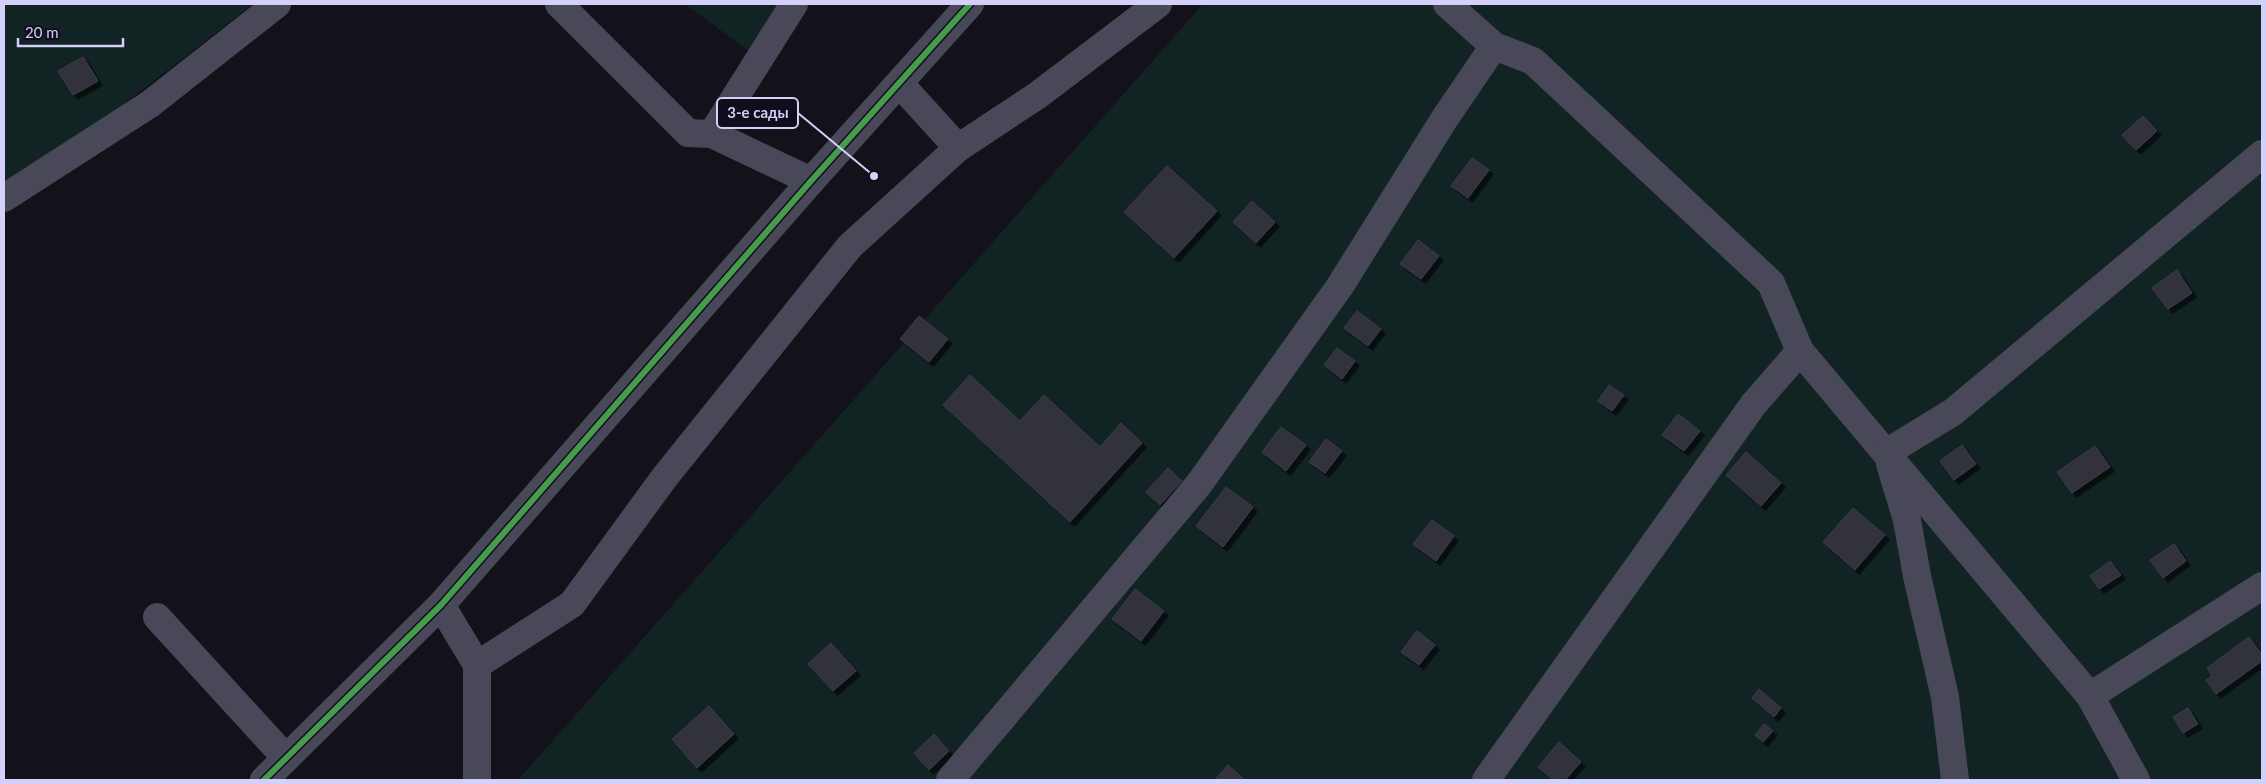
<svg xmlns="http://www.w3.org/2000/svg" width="2266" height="784" viewBox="0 0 2266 784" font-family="Lato,sans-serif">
  <defs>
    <filter id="shadow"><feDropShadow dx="4.5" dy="4.5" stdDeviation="0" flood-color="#0009"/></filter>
  </defs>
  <rect width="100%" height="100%" fill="#13121a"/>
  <g fill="#122323">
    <path d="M 4,4 L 253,4 L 4,197 Z"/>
    <path d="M 685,4 L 794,4 L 757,57 Z"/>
    <path d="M 1203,4 L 2262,4 L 2262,780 L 518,780 Z"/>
  </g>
  <g fill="#31303c" stroke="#3e3c4d" filter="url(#shadow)">
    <path d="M 83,57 L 98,81 L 73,95 L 58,71 Z"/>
    <path d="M 2143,116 L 2157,131 L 2136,150 L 2122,135 Z"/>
    <path d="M 1472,158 L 1489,170 L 1468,198 L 1451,186 Z"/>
    <path d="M 1167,166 L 1217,211 L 1174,258 L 1124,212 Z"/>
    <path d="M 1252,201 L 1275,222 L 1256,243 L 1233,222 Z"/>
    <path d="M 1418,240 L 1439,256 L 1421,279 L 1400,264 Z"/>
    <path d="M 2177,270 L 2192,293 L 2168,309 L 2152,288 Z"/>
    <path d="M 1357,311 L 1381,329 L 1368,346 L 1344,328 Z"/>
    <path d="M 919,316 L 948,339 L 929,362 L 900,339 Z"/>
    <path d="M 1337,348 L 1355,361 L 1342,379 L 1324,365 Z"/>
    <path d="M 970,375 L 1020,421 L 1044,395 L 1100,447 L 1121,423 L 1142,443 L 1070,522 L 943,405 Z"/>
    <path d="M 1609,385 L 1624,395 L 1612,411 L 1598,401 Z"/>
    <path d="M 1678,414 L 1700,431 L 1684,451 L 1662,435 Z"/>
    <path d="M 1281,427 L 1306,445 L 1286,471 L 1262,452 Z"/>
    <path d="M 1326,439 L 1342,451 L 1325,473 L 1309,462 Z"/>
    <path d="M 1962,445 L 1976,464 L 1954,480 L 1940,461 Z"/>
    <path d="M 2095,446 L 2110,467 L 2072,493 L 2057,472 Z"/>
    <path d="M 1746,452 L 1781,483 L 1761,506 L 1726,475 Z"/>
    <path d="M 1168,468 L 1182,481 L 1160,505 L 1146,492 Z"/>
    <path d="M 1226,487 L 1253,507 L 1223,547 L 1196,526 Z"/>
    <path d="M 1853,508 L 1885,535 L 1855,570 L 1823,542 Z"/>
    <path d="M 1432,520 L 1454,536 L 1436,561 L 1413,544 Z"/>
    <path d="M 2174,544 L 2186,561 L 2163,578 L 2150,560 Z"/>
    <path d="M 2110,561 L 2121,575 L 2099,589 L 2090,576 Z"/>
    <path d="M 1135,589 L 1164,611 L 1141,641 L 1112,619 Z"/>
    <path d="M 1417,631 L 1435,645 L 1419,665 L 1401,652 Z"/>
    <path d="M 2249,637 L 2262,655 L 2262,661 L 2216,694 L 2206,680 L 2212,676 L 2207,668 Z"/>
    <path d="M 831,643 L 856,671 L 833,691 L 808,664 Z"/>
    <path d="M 1759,689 L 1781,708 L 1774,717 L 1752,698 Z"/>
    <path d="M 709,706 L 734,734 L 697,768 L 672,739 Z"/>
    <path d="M 2188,708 L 2198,724 L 2183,733 L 2173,717 Z"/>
    <path d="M 1764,724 L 1773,731 L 1763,742 L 1755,735 Z"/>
    <path d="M 934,734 L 949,751 L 929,770 L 914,753 Z"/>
    <path d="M 1559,742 L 1581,762 L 1565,780 L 1553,780 L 1538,767 Z"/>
    <path d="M 1228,765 L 1245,780 L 1215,780 Z"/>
  </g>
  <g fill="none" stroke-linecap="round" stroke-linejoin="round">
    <g stroke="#484859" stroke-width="28">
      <path d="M 559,4 L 688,133 L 712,134 L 811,181"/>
      <path d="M 1447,4 L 1494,46 L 1533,61 L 1771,283 L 1800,351 L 2090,696 L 2136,780"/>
      <path d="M 900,84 L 958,148 L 1038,95 L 1158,4"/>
      <path d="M 712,134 L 794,4"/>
      <path d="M 4,198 L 150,104 L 277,4"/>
      <path d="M 1886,453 L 1953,412 L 2262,154"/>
      <path d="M 1890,464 L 1907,520 L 1917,576 L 1945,697 L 1955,780"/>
      <path d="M 441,605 L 477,665 L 477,780"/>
      <path d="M 157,617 L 286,758"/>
      <path d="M 477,665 L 572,604 L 664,478 L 850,246 L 958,148"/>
      <path d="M 2090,696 L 2262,586"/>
      <path d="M 264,780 L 441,605 L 811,181 L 970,4"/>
      <path d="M 950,780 L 1199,484 L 1340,286 L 1445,118 L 1494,46"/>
      <path d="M 1486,780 L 1753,405 L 1800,351"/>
    </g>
    <defs>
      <path id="cycleway" d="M 264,780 L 441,605 L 811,181 L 970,4"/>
    </defs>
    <use href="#cycleway" stroke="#100e1d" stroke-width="9"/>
    <use href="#cycleway" stroke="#469c4c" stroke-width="6"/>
  </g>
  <path fill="none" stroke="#d3d0f9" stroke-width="2" d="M874 176L798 113"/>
  <circle fill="#d3d0f9" stroke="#100e1d" stroke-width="2" cx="874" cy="176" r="5"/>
  <rect fill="#100e1d" stroke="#d3d0f9" stroke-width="2" x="717" y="98" width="81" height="30" rx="5"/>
  <g font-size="15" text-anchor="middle" font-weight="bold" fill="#d3d0f9">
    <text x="758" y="118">3-е сады</text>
  </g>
  <rect width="2266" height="784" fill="none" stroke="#d3d0f9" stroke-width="10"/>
  <path d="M18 38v8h105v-8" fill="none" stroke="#d3d0f9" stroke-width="2.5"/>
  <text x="25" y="38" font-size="15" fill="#d3d0f9" stroke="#100e1d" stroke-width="4" paint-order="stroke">20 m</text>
</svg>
